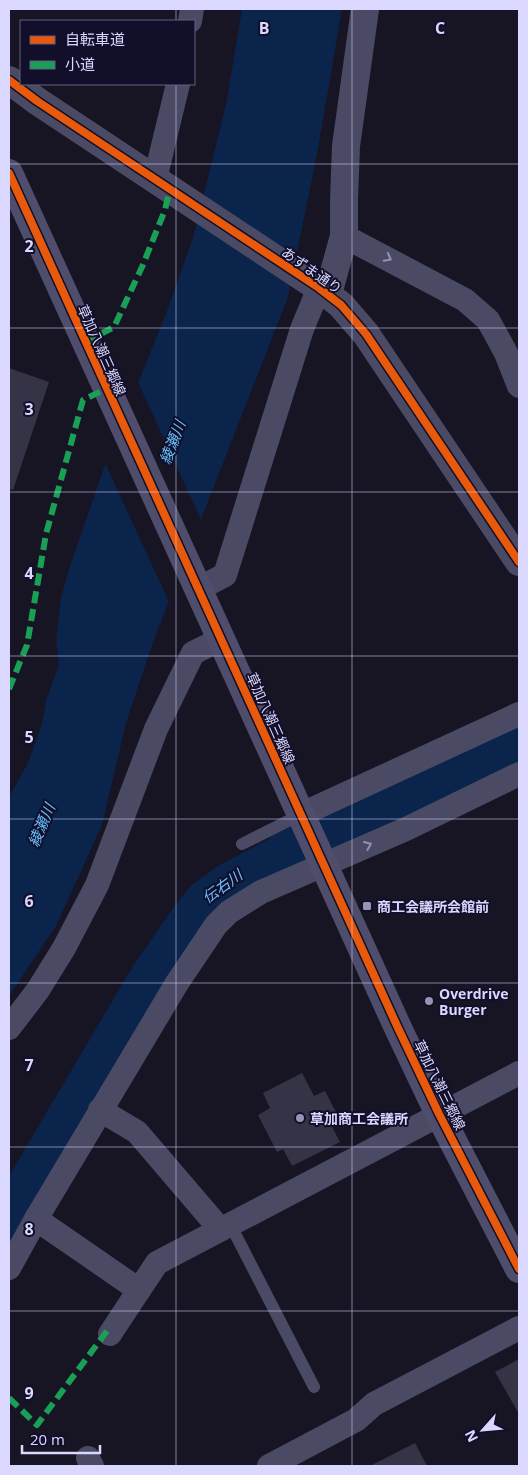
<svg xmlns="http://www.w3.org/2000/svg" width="528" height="1475" viewBox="0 0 528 1475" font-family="'Open Sans','Noto Sans JP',sans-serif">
  <rect width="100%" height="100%" fill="#171524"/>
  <g fill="#0a244b">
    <path d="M 242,9 L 342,9 L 317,154 L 288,297 L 153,642 L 126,723 L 102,825 L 56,926 L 9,996 L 9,797 L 28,763 L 42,724 L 46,701 L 59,665 L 56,641 L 61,598 L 69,569 L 105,465 L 167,311 L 193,238 L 227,100 Z"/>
    <path d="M 341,807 L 355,838 L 279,872 L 161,988 L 111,1070 L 9,1246 L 9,1176 L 133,966 L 176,904 L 192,885 L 218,866 L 265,841 Z"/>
  </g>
  <g fill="#171524">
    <path d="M 137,380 L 202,522 L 170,604 L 104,461 Z"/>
    <path d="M 331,811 L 346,843 L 291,868 L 276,837 Z"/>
  </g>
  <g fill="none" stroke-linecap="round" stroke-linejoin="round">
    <path stroke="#0a244b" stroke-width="46" d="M 290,848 L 391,805 L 519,745"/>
  </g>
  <g fill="#353346">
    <path d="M 9,368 L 49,382 L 13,490 L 9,489 Z"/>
    <path d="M 302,1073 L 314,1096 L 325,1091 L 340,1120 L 331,1125 L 340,1142 L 292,1166 L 283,1149 L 277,1152 L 258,1115 L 270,1108 L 263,1093 Z"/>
    <path d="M 519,1359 L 519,1414 L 495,1372 Z"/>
    <path d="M 415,1443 L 427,1466 L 370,1466 Z"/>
  </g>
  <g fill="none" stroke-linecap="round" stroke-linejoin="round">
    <g stroke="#4a4a65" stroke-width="12">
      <path d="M 242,844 L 300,815"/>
      <path d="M 230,1224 L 314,1387"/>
    </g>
    <g stroke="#4a4a65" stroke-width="24">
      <path d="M 190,21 L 192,9"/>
      <path d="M 155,179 L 178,84"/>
      <path d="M 344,236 L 465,300 L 488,320 L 506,353 L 519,386"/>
      <path d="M 198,589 L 225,575 L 302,329 L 319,288"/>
      <path d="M 300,815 L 519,714"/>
      <path d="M 9,1028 L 38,990 L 64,948 L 97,885 L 156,729 L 193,653 L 221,639"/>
      <path d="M 100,1110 L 137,1132 L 220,1229"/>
      <path d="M 36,1219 L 177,983 L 216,925 L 229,912 L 261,892 L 406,829 L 519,774"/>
      <path d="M 9,1268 L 36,1219 L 139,1290 L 157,1263 L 519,1073"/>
      <path d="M 110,1334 L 139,1290"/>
      <path d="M 88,1458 L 92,1466"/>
      <path d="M 269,1466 L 356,1420 L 374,1404 L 519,1328"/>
    </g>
    <g stroke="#4a4a65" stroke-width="28">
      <path d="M 9,80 L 37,101 L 319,288 L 341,305 L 366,334 L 519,562"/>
      <path d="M 328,294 L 344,236 L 344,200 L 346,146 L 365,9"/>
    </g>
    <path stroke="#4e4d6b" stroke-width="28" d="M 9,173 L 398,1028 L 439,1114 L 519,1269"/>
    <g stroke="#1a9f57" stroke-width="6" stroke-dasharray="12 6" stroke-linecap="butt">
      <path d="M 85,342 L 114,327 L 142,267 L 165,210 L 170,188"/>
      <path d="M 9,689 L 27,645 L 46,534 L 83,400 L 106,389"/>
      <path d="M 9,1398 L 37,1425 L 107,1331 L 110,1334"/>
    </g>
    <defs>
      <g id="cycleway">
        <path d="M 9,80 L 37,101 L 319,288 L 341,305 L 366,334 L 519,562"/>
        <path d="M 9,173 L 398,1028 L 439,1114 L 519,1269"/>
      </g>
    </defs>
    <use href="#cycleway" stroke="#120f2a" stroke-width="11"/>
    <use href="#cycleway" stroke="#e8590c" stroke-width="8"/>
  </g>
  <defs><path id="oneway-chevron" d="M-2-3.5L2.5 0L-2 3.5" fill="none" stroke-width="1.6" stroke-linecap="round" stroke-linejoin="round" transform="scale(1.25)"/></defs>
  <g stroke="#9291b2">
    <use href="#oneway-chevron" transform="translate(388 258) rotate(28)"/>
    <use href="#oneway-chevron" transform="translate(368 845) rotate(-23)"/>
  </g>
  <path fill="none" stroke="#dad8ff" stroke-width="1" stroke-opacity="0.55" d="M 176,9 L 176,21M 352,9 L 352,1466M 176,84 L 176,1466M 9,164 L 519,164M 9,328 L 519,328M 9,492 L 519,492M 9,656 L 519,656M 9,819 L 519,819M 9,983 L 519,983M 9,1147 L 519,1147M 9,1311 L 519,1311"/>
  <g fill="#9694b2" stroke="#120f2a" stroke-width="2">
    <rect x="362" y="901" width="10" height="10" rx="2.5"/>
    <circle cx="429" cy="1001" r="5"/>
    <circle cx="300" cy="1118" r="5"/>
  </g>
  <g text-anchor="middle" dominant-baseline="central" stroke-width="4" stroke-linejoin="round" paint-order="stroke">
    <g font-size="14" fill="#dad8ff" stroke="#120f2a">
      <text transform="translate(312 270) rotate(35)">あずま通り</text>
      <text transform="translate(102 350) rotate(66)">草加八潮三郷線</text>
      <text transform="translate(271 718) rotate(66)">草加八潮三郷線</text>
      <text transform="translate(440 1085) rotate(64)">草加八潮三郷線</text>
    </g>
    <g font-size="14" font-weight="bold" fill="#dad8ff" stroke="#120f2a" text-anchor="start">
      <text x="377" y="906">商工会議所会館前</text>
      <text x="439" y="993">Overdrive<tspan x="439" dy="16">Burger</tspan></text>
      <text x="310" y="1118">草加商工会議所</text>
    </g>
    <g font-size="15" font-style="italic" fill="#66c0ff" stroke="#120f2a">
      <text transform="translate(172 442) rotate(-69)">綾瀬川</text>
      <text transform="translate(41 825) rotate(-67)">綾瀬川</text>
      <text transform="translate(222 886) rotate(-36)">伝右川</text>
    </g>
  </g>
  <g font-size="16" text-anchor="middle" font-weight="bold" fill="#dad8ff" stroke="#120f2a" stroke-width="4" stroke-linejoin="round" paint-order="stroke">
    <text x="264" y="34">B</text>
    <text x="440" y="34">C</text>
    <text x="29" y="252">2</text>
    <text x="29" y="415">3</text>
    <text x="29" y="579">4</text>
    <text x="29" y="743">5</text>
    <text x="29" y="907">6</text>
    <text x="29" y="1071">7</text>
    <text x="29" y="1235">8</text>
    <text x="29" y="1399">9</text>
  </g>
  <rect width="528" height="1475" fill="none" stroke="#dad8ff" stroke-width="20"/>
  <rect x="20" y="20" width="175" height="65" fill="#120f2a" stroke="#625f7f"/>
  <rect x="30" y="36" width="25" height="8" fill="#e8590c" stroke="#625f7f"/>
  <text x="65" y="45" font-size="15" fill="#dad8ff">自転車道</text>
  <rect x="30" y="61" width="25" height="8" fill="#1a9f57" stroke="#625f7f"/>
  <text x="65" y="70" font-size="15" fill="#dad8ff">小道</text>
  <g transform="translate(483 1430) rotate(243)" stroke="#120f2a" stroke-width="4" paint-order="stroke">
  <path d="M0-4L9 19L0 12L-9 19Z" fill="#dad8ff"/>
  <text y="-8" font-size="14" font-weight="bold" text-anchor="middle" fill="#dad8ff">N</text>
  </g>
  <path d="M22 1445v8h78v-8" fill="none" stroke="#dad8ff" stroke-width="2.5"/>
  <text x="30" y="1445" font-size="15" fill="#dad8ff" stroke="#120f2a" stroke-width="4" paint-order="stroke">20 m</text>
</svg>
